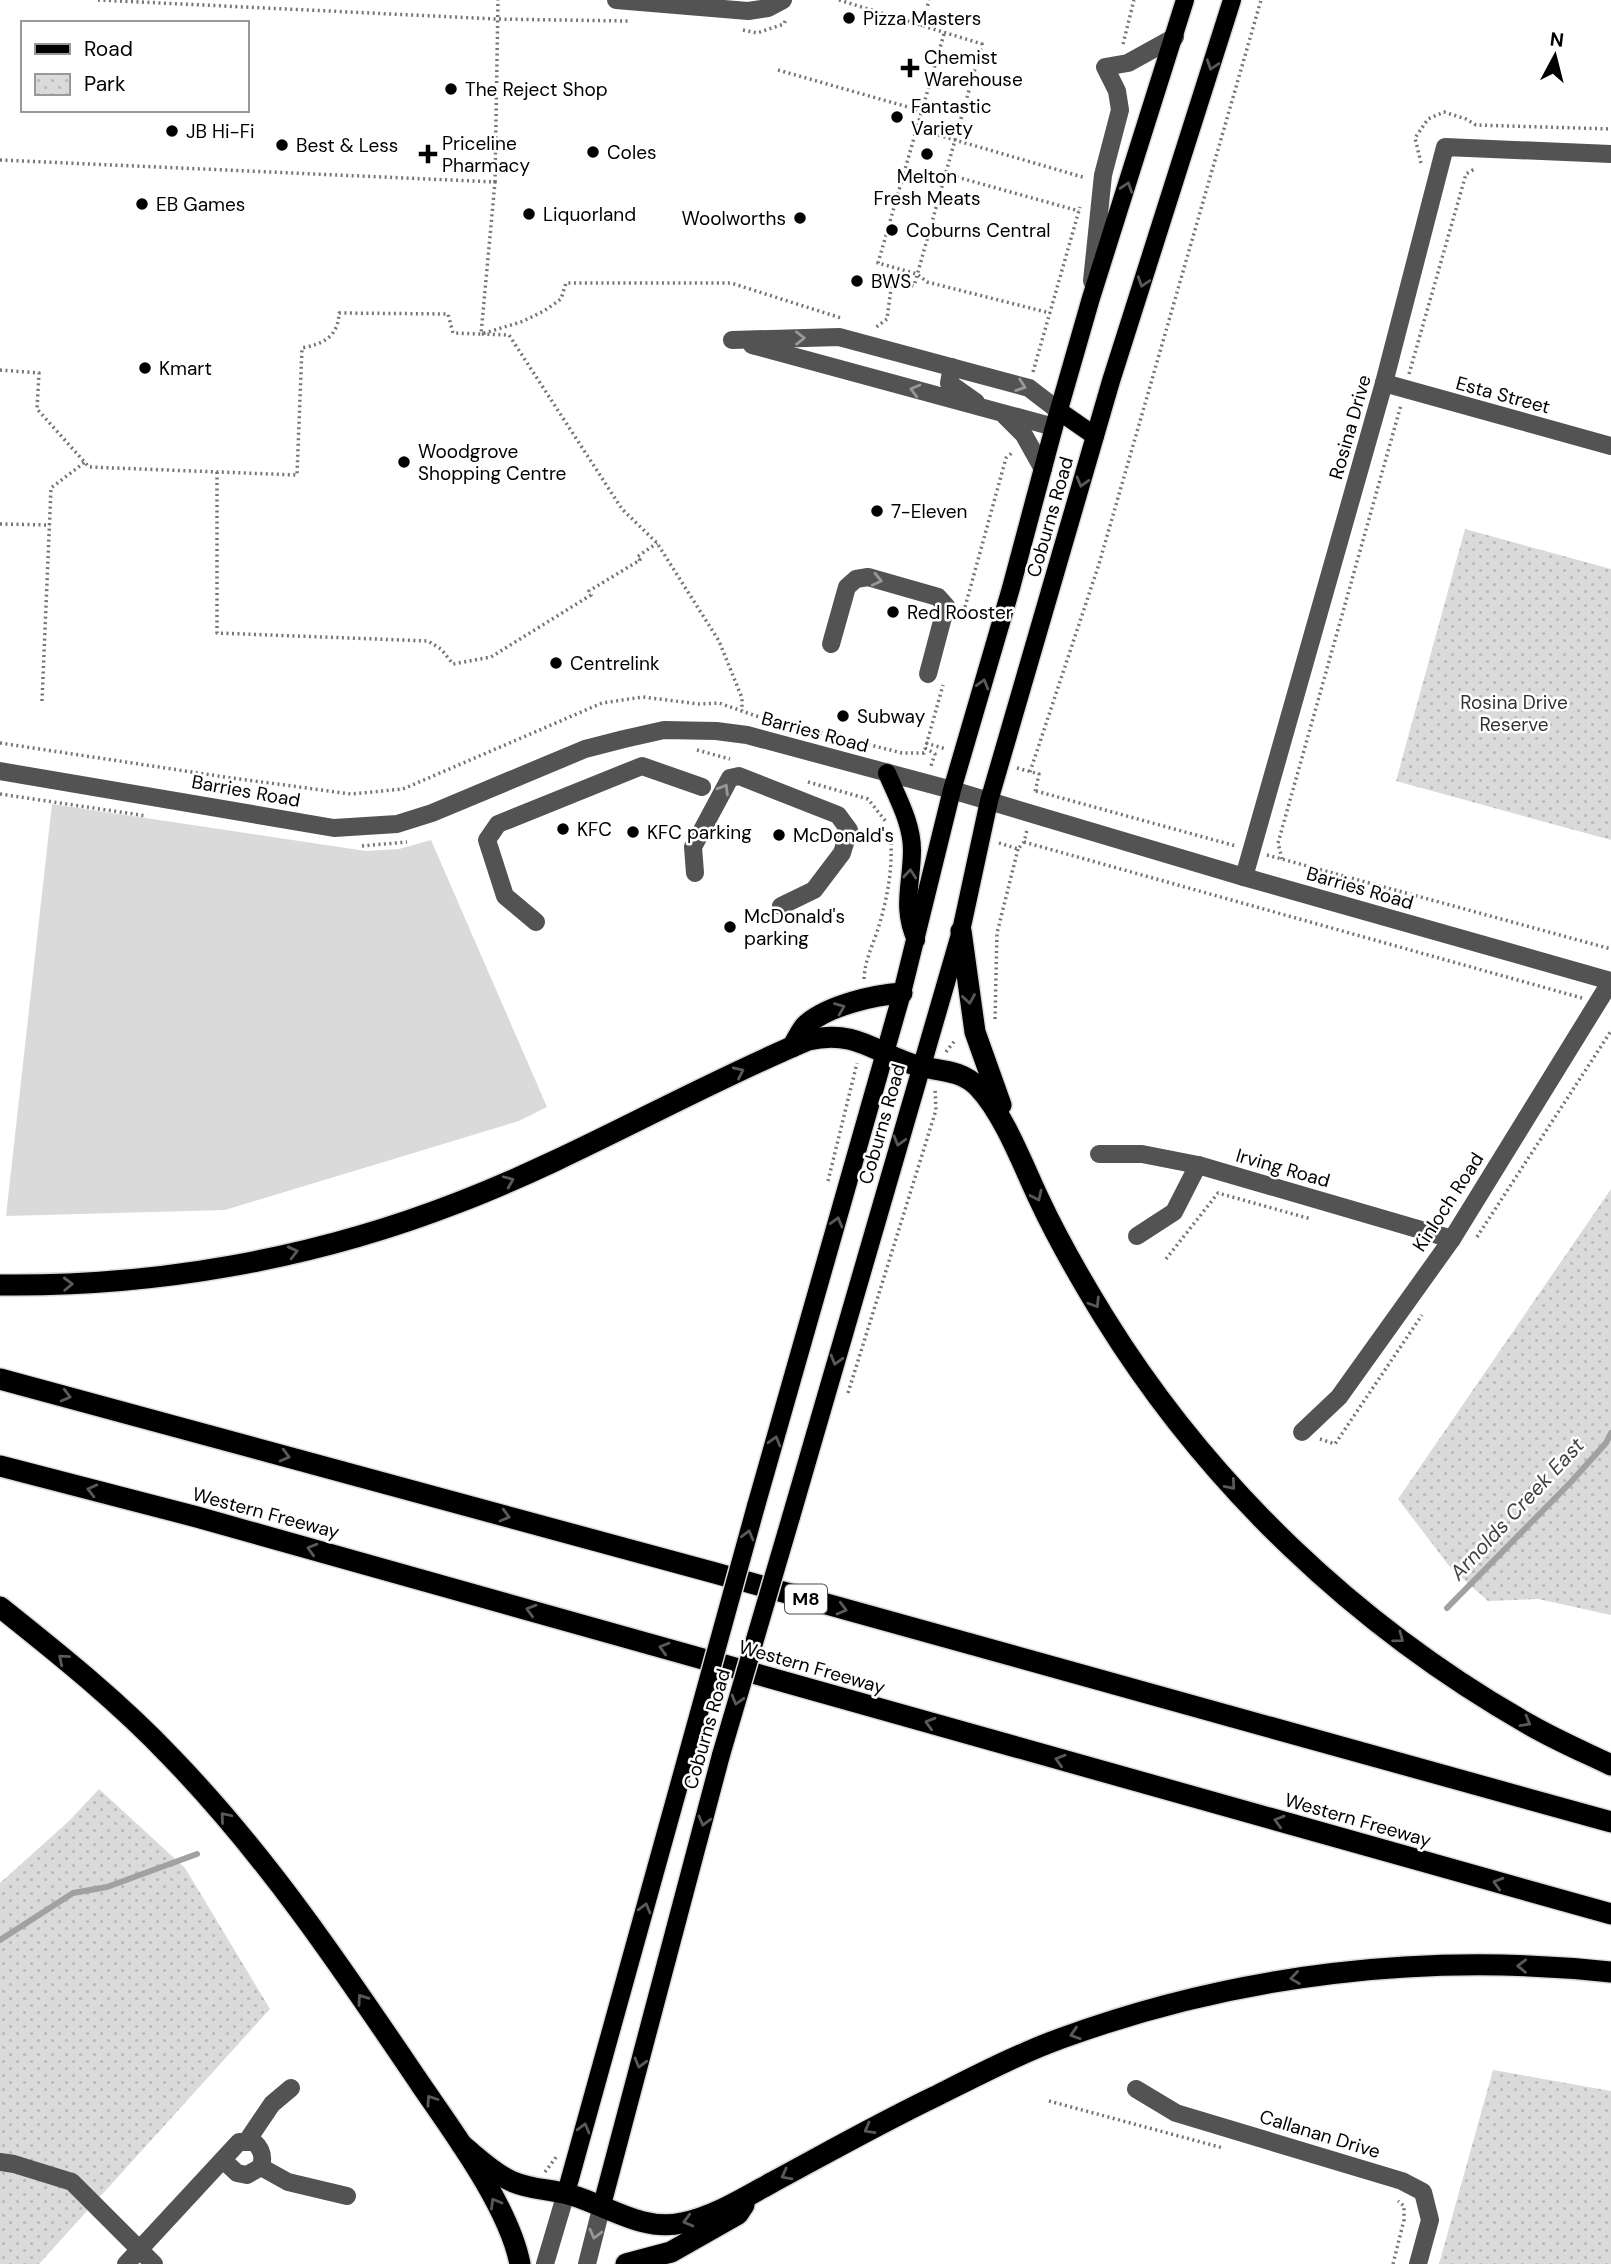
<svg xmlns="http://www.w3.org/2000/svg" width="1611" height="2264" viewBox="0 0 1611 2264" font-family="'DM Sans',sans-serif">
  <defs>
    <pattern id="park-dots" width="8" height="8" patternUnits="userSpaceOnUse" patternTransform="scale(1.75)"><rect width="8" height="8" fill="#dadada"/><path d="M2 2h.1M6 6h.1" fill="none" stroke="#b9b9b9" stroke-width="1.8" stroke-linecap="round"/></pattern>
  </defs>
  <rect width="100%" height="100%" fill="#fff"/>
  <path fill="#dadada" d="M 52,804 L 366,851 L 399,849 L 431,840 L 547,1107 L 519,1121 L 225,1210 L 6,1216 Z"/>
  <g fill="url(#park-dots)">
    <path d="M 1465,529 L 1611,569 L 1611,840 L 1396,781 Z"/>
    <path d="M 1611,1189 L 1611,1615 L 1538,1599 L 1488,1601 L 1450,1567 L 1398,1499 Z"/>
    <path d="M 99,1789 L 185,1868 L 270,2009 L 39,2264 L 0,2264 L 0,1883 L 69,1821 Z"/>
    <path d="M 1493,2070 L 1611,2091 L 1611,2264 L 1439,2264 Z"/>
  </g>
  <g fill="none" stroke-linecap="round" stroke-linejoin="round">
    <g stroke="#a1a1a1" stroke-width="6">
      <path d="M 1447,1608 L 1571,1482 L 1606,1443 L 1611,1433"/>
      <path d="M 0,1940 L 73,1893 L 107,1887 L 197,1854"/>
    </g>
    <defs>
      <g id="major">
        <path d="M 1059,411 L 1095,436"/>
        <path d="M 887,773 C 897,797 912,823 912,850 C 912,884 901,907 916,940"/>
        <path d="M 756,1506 L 902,993 L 952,790 L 1011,588 L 1054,427 L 1091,298 L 1185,0"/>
        <path d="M 791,1517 L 961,931 L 989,801 L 1111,381 L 1232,0"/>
        <path d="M 566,2193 L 691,1742"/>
        <path d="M 602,2205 L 721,1755"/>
      </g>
      <g id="highway">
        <path d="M 961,931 L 975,1032 L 1001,1105"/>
        <path d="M 792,1047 C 797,1040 801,1029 807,1024 C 830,1005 874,995 902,993"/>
        <path d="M 0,1285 C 155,1287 313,1259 457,1203 C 577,1157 689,1090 808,1040 C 859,1028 879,1057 922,1067 C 943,1071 963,1071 979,1088 C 1003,1113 1023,1165 1038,1197 C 1057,1238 1080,1278 1104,1317 C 1208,1485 1357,1627 1530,1725 C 1556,1740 1584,1752 1611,1765"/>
        <path d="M 0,1379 L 715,1573 L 1611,1822"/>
        <path d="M 0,1466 L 197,1517 L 1611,1914"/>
        <path d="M 0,1607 C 59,1654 119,1702 171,1757 C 267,1856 344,1971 421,2085 C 454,2133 509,2207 520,2264"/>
        <path d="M 462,2145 C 478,2158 493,2173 511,2181 C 531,2190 551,2189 571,2195 C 606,2205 643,2232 682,2223 C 713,2217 744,2198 771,2183 C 825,2154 878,2124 934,2097 C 976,2076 1018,2054 1062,2038 C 1237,1974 1426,1952 1611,1972"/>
        <path d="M 626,2264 L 671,2252 L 738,2214 L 744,2205"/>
      </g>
    </defs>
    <use href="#major" stroke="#dbdbdb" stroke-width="21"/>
    <use href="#highway" stroke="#dbdbdb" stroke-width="24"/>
    <g stroke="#757575" stroke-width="3.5" stroke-dasharray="2 3.5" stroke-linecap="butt">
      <path d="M 98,0 L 496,19 L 628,21"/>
      <path d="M 839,0 L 982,44 L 914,286 L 892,281 L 887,319 L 875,328"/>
      <path d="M 922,27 L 929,0"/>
      <path d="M 743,30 L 757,33 L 784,24 L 786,19"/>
      <path d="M 944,34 L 878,263 L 917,274 L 927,282 L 1050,313"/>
      <path d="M 1123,44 L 1134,0"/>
      <path d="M 778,70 L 922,111"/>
      <path d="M 917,129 L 1086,178"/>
      <path d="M 0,160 L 495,182 L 481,334 L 509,335 L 622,509 L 657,543 L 719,641 L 742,698 L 742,711"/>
      <path d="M 1421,163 L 1415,138 L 1428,119 L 1444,112 L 1466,119 L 1476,125 L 1611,129"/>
      <path d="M 946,174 L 1079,211"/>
      <path d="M 495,182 L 498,0"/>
      <path d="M 0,370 L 39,373 L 37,409 L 89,467 L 297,475 L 302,348 C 323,344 338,337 339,313 L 448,314 L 453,333 L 481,334 L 521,322 L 544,311 L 561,299 L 566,283 L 731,283 L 841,318"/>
      <path d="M 1033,372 L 1080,207"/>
      <path d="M 1409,374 L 1466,174 L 1476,168"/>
      <path d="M 217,472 L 217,633 L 428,641 L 441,649 L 453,664 L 491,657 L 591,595 L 589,591 L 640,560 L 637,557 L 657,543"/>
      <path d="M 0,524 L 50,525"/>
      <path d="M 965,607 L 1006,458 L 1013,452"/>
      <path d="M 914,616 L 925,620"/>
      <path d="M 42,701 L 51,488 L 85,462"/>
      <path d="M 0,743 L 225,777 L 351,794 L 403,789 L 602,703 L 643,697 L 699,704 L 719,703 L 756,716 L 902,753 L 924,753 L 943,685"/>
      <path d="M 926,743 L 946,749"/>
      <path d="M 925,748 L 935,754 L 931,766"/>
      <path d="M 697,750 L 730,759"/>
      <path d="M 1017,768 L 1039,774 L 1035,792"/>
      <path d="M 1030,772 L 1099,564 L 1261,0"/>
      <path d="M 808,782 L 868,799 L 887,823"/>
      <path d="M 1036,791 L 1236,846"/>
      <path d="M 0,794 L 147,816"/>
      <path d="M 1024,842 L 1582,998"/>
      <path d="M 999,843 L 1018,849 L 1024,842 L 1027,830"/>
      <path d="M 362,846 L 407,842"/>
      <path d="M 1267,855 L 1611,949"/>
      <path d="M 1282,859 L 1278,843 L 1401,405"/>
      <path d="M 864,979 C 865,961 871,949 877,932 C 887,901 894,866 890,834"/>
      <path d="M 995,1019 L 997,933 L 1018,849"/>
      <path d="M 946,1052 L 956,1039"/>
      <path d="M 828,1181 L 857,1063"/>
      <path d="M 1477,1237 L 1611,1031"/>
      <path d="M 1166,1259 L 1218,1193 L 1311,1219"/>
      <path d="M 848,1393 L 936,1110 L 935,1088"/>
      <path d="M 1320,1439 L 1335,1444 L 1422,1315"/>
      <path d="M 1049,2101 L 1223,2148"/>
      <path d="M 545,2172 L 557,2156"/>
      <path d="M 1393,2264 L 1404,2220 L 1404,2206 L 1398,2201"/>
    </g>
    <g stroke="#535353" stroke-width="18">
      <path d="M 616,0 L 748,11 L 768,8 L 783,0"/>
      <path d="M 1092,281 L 1103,175 L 1120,110 L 1117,91 L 1105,67 L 1128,63 L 1175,37"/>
      <path d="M 732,340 L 839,337 L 1029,388 L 1059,411"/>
      <path d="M 752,345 L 1054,427"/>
      <path d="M 952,367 L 949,383 L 976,402"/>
      <path d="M 1384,383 L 1611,446"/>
      <path d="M 1005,416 L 1024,435 L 1043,469"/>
      <path d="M 831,644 L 847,587 L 856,579 L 868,577 L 938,597 L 946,606 L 928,674"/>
      <path d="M 0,771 L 334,828 L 397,824 L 432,813 L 585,749 L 624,739 L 664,730 L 716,731 L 747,735 L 952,790 L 1244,877 L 1611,981 L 1452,1239 L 1339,1397 L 1302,1432"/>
      <path d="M 695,873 L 693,847 L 730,778 L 739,776 L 838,815 L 849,830 L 842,853 L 814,890 L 781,906"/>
      <path d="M 1244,877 L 1384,383 L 1445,147 L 1611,154"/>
      <path d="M 536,922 L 505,896 L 487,840 L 498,824 L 642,766 L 702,787"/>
      <path d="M 1099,1154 L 1142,1154 L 1198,1165 L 1452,1239"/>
      <path d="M 1137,1236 L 1174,1212 L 1198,1165"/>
      <path d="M 1136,2089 L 1176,2113 L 1402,2181 L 1423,2192 L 1430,2220 L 1418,2264"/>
      <path d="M 247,2141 L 272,2104 L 291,2088"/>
      <path d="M 0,2162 L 14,2164 L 72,2182 L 154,2264"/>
      <path d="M 261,2167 L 288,2182 L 347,2196"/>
      <path d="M 126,2264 L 239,2142 L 254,2142 C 262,2149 264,2156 261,2167 L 247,2175 L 237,2173 L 223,2160"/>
      <path d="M 545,2264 L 566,2193"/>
      <path d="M 587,2264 L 602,2205"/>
    </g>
    <use href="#major" stroke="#000" stroke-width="18"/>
    <use href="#highway" stroke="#000" stroke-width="21"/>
    <defs>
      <g id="major-bridge">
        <path d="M 691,1742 L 756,1506"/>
        <path d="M 721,1755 L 791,1517"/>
      </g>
    </defs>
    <use href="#major-bridge" stroke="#dbdbdb" stroke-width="21" stroke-linecap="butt"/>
    <use href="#major-bridge" stroke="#000" stroke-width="18"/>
  </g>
  <defs><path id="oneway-chevron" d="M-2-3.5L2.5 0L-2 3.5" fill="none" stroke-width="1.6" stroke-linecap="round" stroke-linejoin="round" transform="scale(1.75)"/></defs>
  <g stroke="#595959">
    <use href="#oneway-chevron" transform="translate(1212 65) rotate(108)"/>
    <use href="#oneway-chevron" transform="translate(1127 187) rotate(-72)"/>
    <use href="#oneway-chevron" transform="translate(1143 282) rotate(108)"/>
    <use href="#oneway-chevron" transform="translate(1082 482) rotate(106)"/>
    <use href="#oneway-chevron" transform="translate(983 684) rotate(-74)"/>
    <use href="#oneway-chevron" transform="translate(910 874) rotate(-85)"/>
    <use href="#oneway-chevron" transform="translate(969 999) rotate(81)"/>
    <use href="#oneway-chevron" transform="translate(840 1008) rotate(-22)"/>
    <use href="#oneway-chevron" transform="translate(739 1072) rotate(-25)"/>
    <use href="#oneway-chevron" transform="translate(899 1141) rotate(106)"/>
    <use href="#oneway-chevron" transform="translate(509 1181) rotate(-23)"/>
    <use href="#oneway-chevron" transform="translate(1037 1196) rotate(65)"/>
    <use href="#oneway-chevron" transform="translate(837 1222) rotate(-74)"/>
    <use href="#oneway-chevron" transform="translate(293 1252) rotate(-14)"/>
    <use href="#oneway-chevron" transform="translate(68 1284) rotate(-2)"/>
    <use href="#oneway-chevron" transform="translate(1095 1303) rotate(58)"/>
    <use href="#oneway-chevron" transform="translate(836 1360) rotate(106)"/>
    <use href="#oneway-chevron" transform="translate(66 1396) rotate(15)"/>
    <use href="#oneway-chevron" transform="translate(775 1441) rotate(-74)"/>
    <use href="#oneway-chevron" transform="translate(285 1456) rotate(15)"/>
    <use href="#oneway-chevron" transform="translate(1231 1485) rotate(49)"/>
    <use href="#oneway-chevron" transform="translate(92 1490) rotate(-166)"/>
    <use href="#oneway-chevron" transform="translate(505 1516) rotate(15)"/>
    <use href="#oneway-chevron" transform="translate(748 1535) rotate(-75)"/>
    <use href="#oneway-chevron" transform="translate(312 1549) rotate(-164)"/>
    <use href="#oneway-chevron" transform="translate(842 1609) rotate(15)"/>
    <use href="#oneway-chevron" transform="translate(531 1610) rotate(-164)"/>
    <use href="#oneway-chevron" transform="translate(1399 1638) rotate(37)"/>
    <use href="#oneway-chevron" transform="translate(664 1648) rotate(-164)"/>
    <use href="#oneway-chevron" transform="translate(63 1659) rotate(-140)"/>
    <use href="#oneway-chevron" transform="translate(737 1700) rotate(106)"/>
    <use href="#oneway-chevron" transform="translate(1526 1722) rotate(30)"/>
    <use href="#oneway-chevron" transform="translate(930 1723) rotate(-164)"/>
    <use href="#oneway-chevron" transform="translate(1060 1760) rotate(-164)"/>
    <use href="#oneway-chevron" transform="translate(225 1817) rotate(-130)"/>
    <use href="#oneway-chevron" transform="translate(704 1821) rotate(105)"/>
    <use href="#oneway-chevron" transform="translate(1279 1821) rotate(-164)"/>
    <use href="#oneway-chevron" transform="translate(1498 1883) rotate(-164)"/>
    <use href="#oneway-chevron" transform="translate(645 1908) rotate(-75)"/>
    <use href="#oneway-chevron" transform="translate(1522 1966) rotate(-179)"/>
    <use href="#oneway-chevron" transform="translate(1295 1978) rotate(172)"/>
    <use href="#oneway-chevron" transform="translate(362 1999) rotate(-125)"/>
    <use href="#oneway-chevron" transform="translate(1075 2034) rotate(162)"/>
    <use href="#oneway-chevron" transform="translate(640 2063) rotate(105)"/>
    <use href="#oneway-chevron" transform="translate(431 2100) rotate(-124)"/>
    <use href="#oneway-chevron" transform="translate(584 2128) rotate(-75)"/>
    <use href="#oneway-chevron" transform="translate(869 2129) rotate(151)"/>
    <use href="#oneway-chevron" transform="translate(786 2175) rotate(152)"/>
    <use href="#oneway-chevron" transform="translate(495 2203) rotate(-120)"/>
    <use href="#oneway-chevron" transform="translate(688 2221) rotate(165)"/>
  </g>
  <g stroke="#989898">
    <use href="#oneway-chevron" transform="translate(800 338) rotate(-1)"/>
    <use href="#oneway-chevron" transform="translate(1021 386) rotate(19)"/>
    <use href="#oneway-chevron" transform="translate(915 390) rotate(-165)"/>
    <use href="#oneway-chevron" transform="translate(877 580) rotate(13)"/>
    <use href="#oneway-chevron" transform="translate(724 789) rotate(-59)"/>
    <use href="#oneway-chevron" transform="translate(595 2234) rotate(104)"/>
  </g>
  <g fill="#000" stroke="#fff" stroke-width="2.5">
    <circle cx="849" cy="18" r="7"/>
    <path d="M906.5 57.5h7v7h7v7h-7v7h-7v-7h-7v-7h7z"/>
    <circle cx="451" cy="89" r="7"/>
    <circle cx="897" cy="117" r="7"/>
    <circle cx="172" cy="131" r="7"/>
    <circle cx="282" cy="145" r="7"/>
    <circle cx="593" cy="152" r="7"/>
    <path d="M424.5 143.5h7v7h7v7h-7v7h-7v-7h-7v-7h7z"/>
    <circle cx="927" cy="154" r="7"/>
    <circle cx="142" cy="204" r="7"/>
    <circle cx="529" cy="214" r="7"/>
    <circle cx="800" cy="218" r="7"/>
    <circle cx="892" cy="230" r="7"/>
    <circle cx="857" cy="281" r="7"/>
    <circle cx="145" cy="368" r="7"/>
    <circle cx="404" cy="462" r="7"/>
    <circle cx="877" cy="511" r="7"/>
    <circle cx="893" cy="612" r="7"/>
    <circle cx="556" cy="663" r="7"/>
    <circle cx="843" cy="716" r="7"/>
    <circle cx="563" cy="829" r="7"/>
    <circle cx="633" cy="832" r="7"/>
    <circle cx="779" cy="835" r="7"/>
    <circle cx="730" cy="927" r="7"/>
  </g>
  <g text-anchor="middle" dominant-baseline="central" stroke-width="5" stroke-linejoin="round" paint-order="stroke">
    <rect fill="#fff" stroke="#4c4c4c" stroke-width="2" x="785" y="1584.5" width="42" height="29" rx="5"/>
    <g font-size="18" font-weight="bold" fill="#000">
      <text x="806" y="1599">M8</text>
    </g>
    <g font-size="19" fill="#000" stroke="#fff" text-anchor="start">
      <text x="863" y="18">Pizza Masters</text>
      <text x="924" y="57">Chemist<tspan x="924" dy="22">Warehouse</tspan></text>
      <text x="465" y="89">The Reject Shop</text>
      <text x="911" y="106">Fantastic<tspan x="911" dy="22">Variety</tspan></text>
      <text x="186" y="131">JB Hi-Fi</text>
      <text x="442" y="143">Priceline<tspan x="442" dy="22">Pharmacy</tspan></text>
      <text x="296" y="145">Best &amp; Less</text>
      <text x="607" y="152">Coles</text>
      <text x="927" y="176" text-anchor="middle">Melton<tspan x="927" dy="22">Fresh Meats</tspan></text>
      <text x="156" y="204">EB Games</text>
      <text x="543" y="214">Liquorland</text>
      <text x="786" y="218" text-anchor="end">Woolworths</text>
      <text x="906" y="230">Coburns Central</text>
      <text x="871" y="281">BWS</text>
      <text x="159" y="368">Kmart</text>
      <text x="418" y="451">Woodgrove<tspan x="418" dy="22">Shopping Centre</tspan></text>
      <text x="891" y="511">7-Eleven</text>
      <text x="907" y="612">Red Rooster</text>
      <text x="570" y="663">Centrelink</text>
      <text x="857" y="716">Subway</text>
      <text x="577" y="829">KFC</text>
      <text x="647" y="832">KFC parking</text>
      <text x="793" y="835">McDonald's</text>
      <text x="744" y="916">McDonald's<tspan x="744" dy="22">parking</tspan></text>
    </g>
    <g font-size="19" fill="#000" stroke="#fff">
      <text transform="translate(1503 395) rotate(15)">Esta Street</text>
      <text transform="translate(1350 427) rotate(-74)">Rosina Drive</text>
      <text transform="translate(1050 517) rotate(-74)">Coburns Road</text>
      <text transform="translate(815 732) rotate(15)">Barries Road</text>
      <text transform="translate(246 791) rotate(10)">Barries Road</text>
      <text transform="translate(1360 888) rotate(16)">Barries Road</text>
      <text transform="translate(882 1124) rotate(-74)">Coburns Road</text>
      <text transform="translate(1283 1168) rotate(16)">Irving Road</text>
      <text transform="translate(1448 1202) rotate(-57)">Kinloch Road</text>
      <text transform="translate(266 1513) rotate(15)">Western Freeway</text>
      <text transform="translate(812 1667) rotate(16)">Western Freeway</text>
      <text transform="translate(707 1729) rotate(-74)">Coburns Road</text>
      <text transform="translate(1358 1820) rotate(16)">Western Freeway</text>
      <text transform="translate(1320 2134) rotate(17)">Callanan Drive</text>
    </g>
    <g font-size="19" fill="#313131" stroke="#fff">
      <text x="1514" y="702">Rosina Drive<tspan x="1514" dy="22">Reserve</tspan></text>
    </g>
    <g font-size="21" font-style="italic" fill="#424242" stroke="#fff">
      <text transform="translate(1517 1509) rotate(-47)">Arnolds Creek East</text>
    </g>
  </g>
  <rect x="21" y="21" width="228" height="91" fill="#ffffff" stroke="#999999" stroke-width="2"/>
  <rect x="35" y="44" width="35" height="10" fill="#000000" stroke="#999999" stroke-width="2"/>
  <text x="84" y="56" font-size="21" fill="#000000">Road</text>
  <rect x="35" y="74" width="35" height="21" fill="url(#park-dots)" stroke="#999999" stroke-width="2"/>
  <text x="84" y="91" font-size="21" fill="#000000">Park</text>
  <g transform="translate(1555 56) rotate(7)" stroke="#ffffff" stroke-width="5" paint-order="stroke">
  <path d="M0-5L12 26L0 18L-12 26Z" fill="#000000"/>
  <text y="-10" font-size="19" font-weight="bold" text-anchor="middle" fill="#000000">N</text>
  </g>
</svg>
